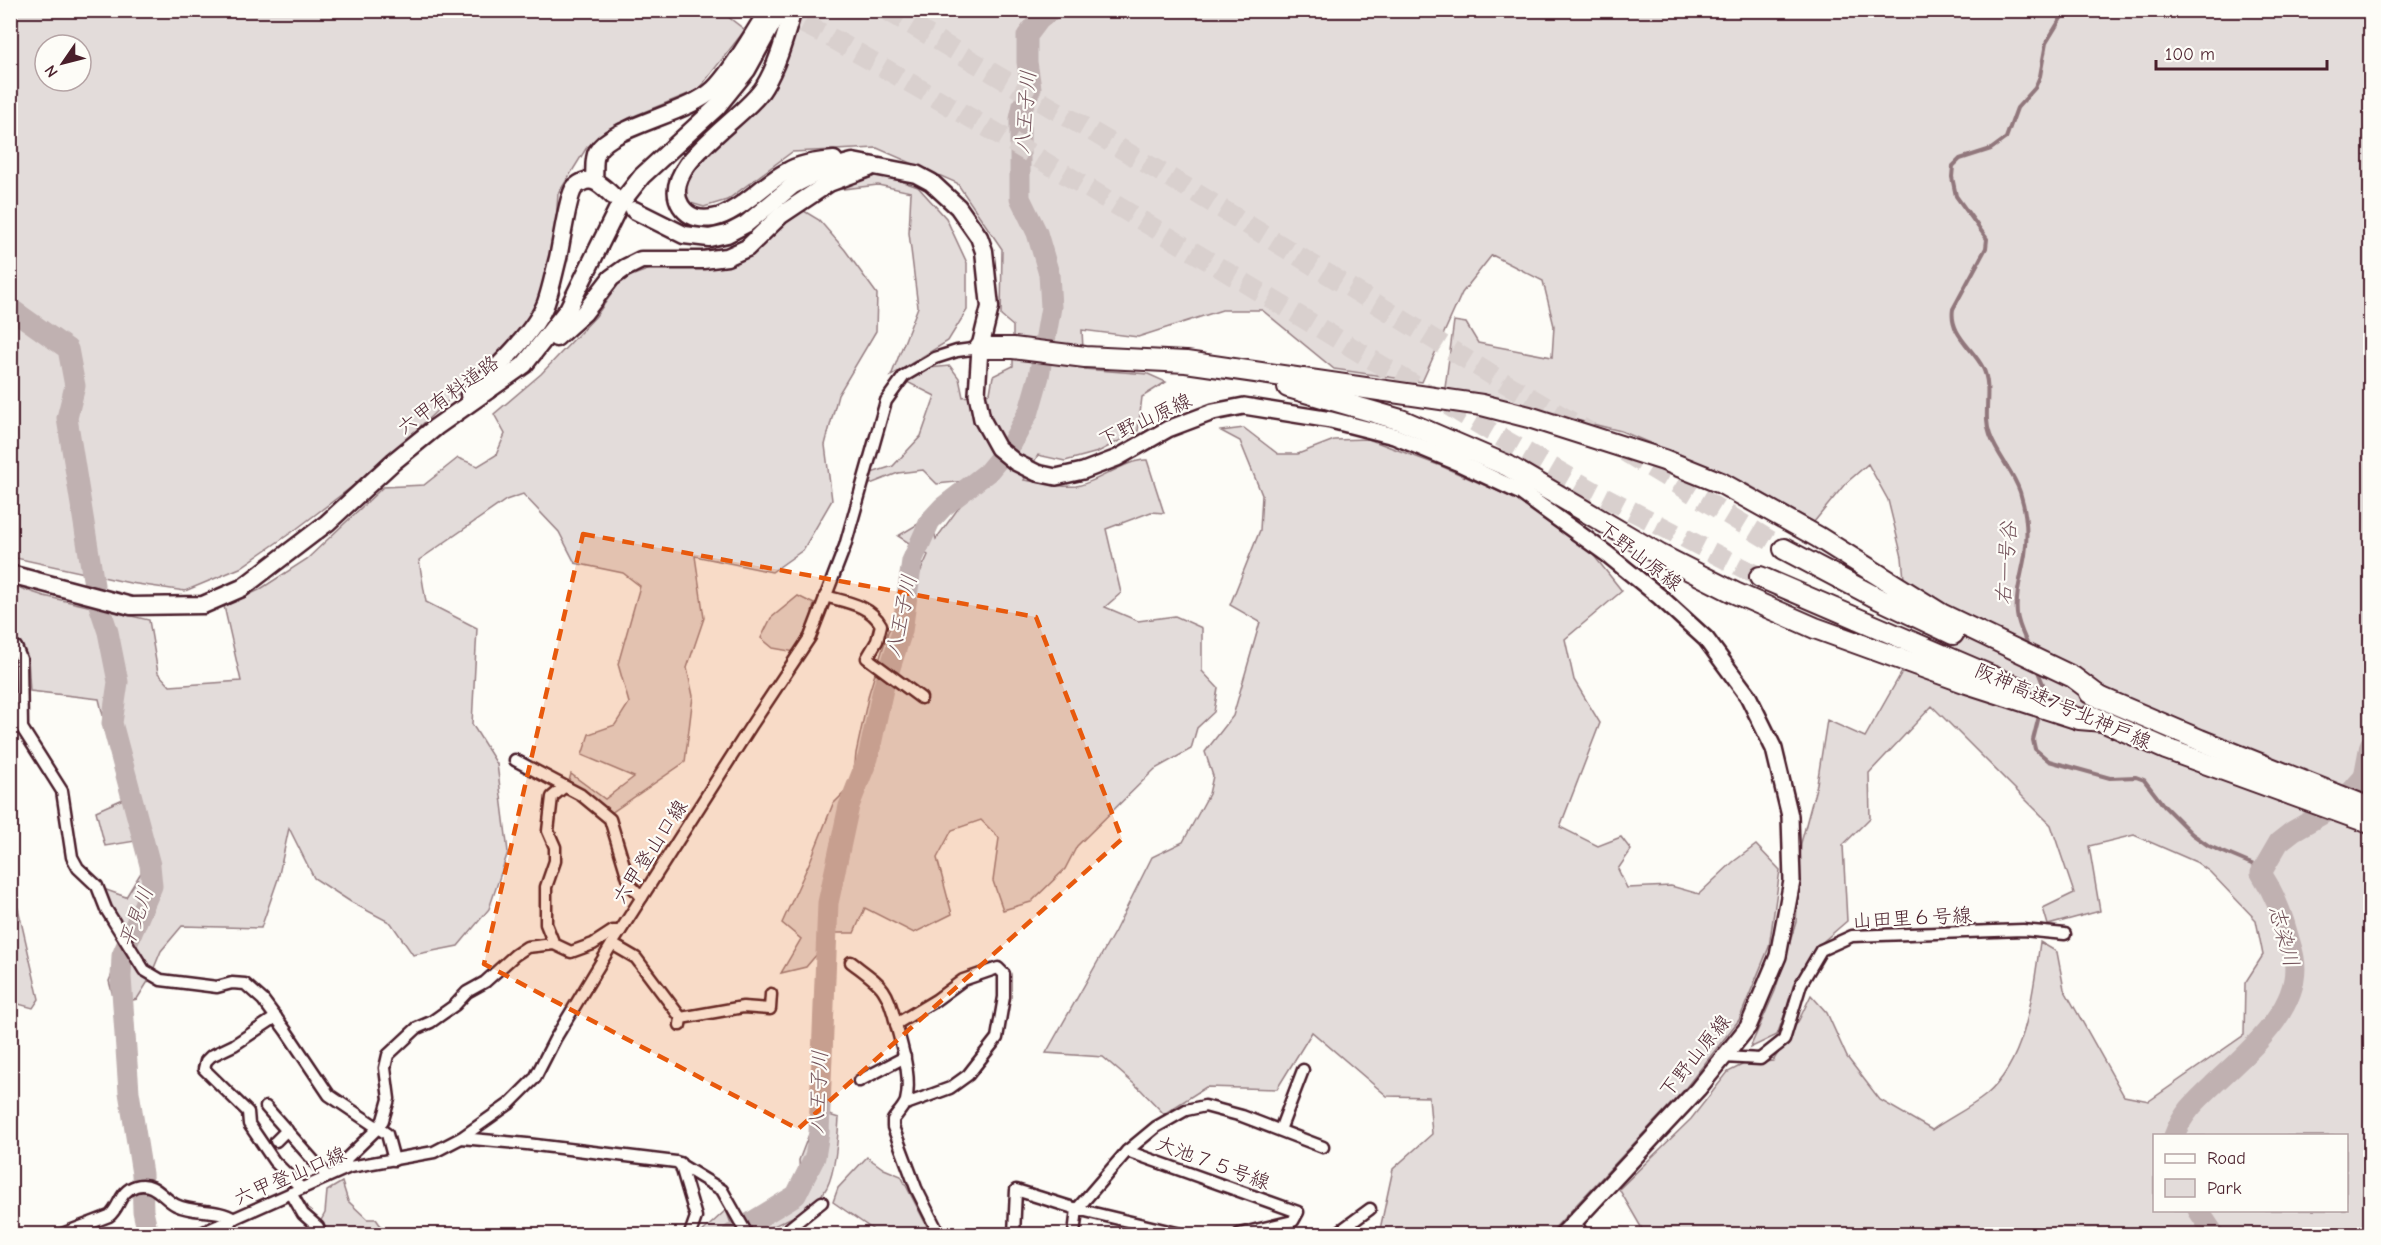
<svg xmlns="http://www.w3.org/2000/svg" width="2381" height="1245" viewBox="0 0 2381 1245" font-family="'Comic Neue','Klee One',sans-serif">
  <rect width="100%" height="100%" fill="#fdfcf7"/>
  <filter id="ink" filterUnits="userSpaceOnUse"><feTurbulence type="fractalNoise" baseFrequency=".0167" numOctaves="2"/><feDisplacementMap in="SourceGraphic" scale="12" xChannelSelector="R" yChannelSelector="G"/><feConvolveMatrix kernelMatrix="1 2 1 2 8 2 1 2 1" color-interpolation-filters="sRGB"/></filter>
  <g filter="url(#ink)">
    <g fill="#e3dcda" stroke="#967e82" stroke-width="1.5" fill-rule="evenodd">
      <path d="M 729,10 L 727,16 L 745,30 L 698,90 L 629,118 L 587,147 L 558,194 L 553,260 L 540,307 L 485,375 L 444,404 L 374,470 L 295,530 L 240,568 L 185,591 L 130,583 L 11,557 L 11,11 ZM 45,45 L 81,45 L 81,81 L 45,81 Z"/>
      <path d="M 800,11 L 2370,11 L 2370,1234 L 1645,1234 L 1619,1189 L 1691,1119 L 1728,1072 L 1744,1064 L 1773,1061 L 1799,1020 L 1811,995 L 1827,1013 L 1847,1057 L 1880,1100 L 1932,1130 C 1949,1118 1970,1108 1986,1095 C 2027,1060 2033,992 2040,942 L 2057,952 L 2064,989 L 2124,1096 L 2149,1101 L 2244,1035 L 2245,983 L 2263,955 L 2256,920 L 2210,872 L 2196,862 L 2134,835 L 2089,846 L 2100,911 L 2048,925 L 2043,908 L 2074,893 L 2051,825 L 1932,706 L 1869,773 L 1870,818 L 1843,845 L 1847,921 L 1818,946 L 1791,997 L 1777,1035 L 1750,1048 L 1775,991 L 1796,922 L 1801,843 L 1817,784 L 1827,720 L 1865,737 L 1941,603 L 1904,579 L 1902,557 L 1888,500 L 1868,464 L 1845,484 L 1814,522 L 1745,483 L 1621,431 L 1445,388 L 1454,321 L 1466,323 L 1478,343 L 1552,357 L 1554,326 L 1543,281 L 1492,255 L 1462,293 L 1422,382 L 1334,369 L 1262,310 L 1222,310 L 1138,337 L 1082,330 L 1084,369 L 1148,374 L 1166,382 L 1142,397 L 1138,431 L 1098,452 L 1065,461 L 1038,455 L 1024,480 C 1040,482 1061,488 1076,486 C 1099,482 1126,459 1147,460 L 1164,513 L 1151,512 L 1106,529 L 1121,593 L 1105,607 L 1138,621 L 1175,616 L 1202,628 L 1202,671 L 1218,688 L 1214,712 L 1197,728 L 1191,749 L 1155,769 L 1077,846 L 1065,869 L 1031,902 L 1003,910 L 993,881 L 999,838 L 981,820 L 952,830 L 937,858 L 952,914 L 914,933 L 865,908 L 854,933 L 835,933 L 806,967 L 781,973 L 801,939 L 782,923 L 811,859 L 833,804 L 853,784 L 856,753 L 869,693 L 888,632 L 914,586 L 928,555 L 898,536 L 918,524 L 933,527 L 936,539 L 960,506 L 965,481 L 937,484 L 923,470 L 898,473 L 868,485 L 868,474 L 893,466 L 921,436 L 935,396 L 907,382 L 928,368 L 950,366 L 959,378 L 963,397 L 990,393 L 993,376 L 1013,366 L 1013,326 L 1001,316 L 1002,249 L 957,183 L 877,148 L 792,152 L 727,200 L 704,207 L 687,202 L 686,180 L 704,155 L 772,92 ZM 2154,1136 L 2346,1136 L 2346,1210 L 2154,1210 Z"/>
      <path d="M 877,173 L 918,187 L 946,218 L 967,263 L 967,310 L 948,341 L 891,376 L 918,307 L 909,233 L 911,192 L 878,185 L 834,190 L 837,184 Z"/>
      <path d="M 799,208 L 819,220 L 845,250 L 877,294 L 876,331 L 838,395 L 825,445 L 832,500 L 803,550 L 772,572 L 695,556 L 704,618 L 687,668 L 693,696 L 685,762 L 608,815 L 569,781 L 571,774 L 605,799 L 634,777 L 582,755 L 589,734 L 615,725 L 629,703 L 618,664 L 640,586 L 623,573 L 575,563 L 559,532 L 523,494 L 506,500 L 419,560 L 426,602 L 477,628 L 472,724 L 497,764 L 508,852 L 489,909 L 458,946 L 413,955 L 391,923 L 351,902 L 314,878 L 289,828 L 278,879 L 261,928 L 182,926 L 161,951 L 149,980 L 137,999 L 115,1004 L 109,981 L 127,938 L 101,888 L 126,897 L 142,871 L 135,841 L 105,846 L 96,811 L 123,799 L 99,699 L 30,691 L 28,658 L 11,653 L 11,585 L 44,596 L 149,620 L 158,673 L 170,686 L 241,681 L 224,606 L 259,590 L 307,559 L 383,487 L 424,485 L 458,458 L 478,466 L 496,455 L 505,434 L 494,414 L 541,374 L 596,316 L 622,279 L 656,267 L 716,267 L 749,252 Z"/>
      <path d="M 1244,428 L 1278,454 L 1298,454 L 1334,440 L 1368,439 L 1441,466 L 1518,500 L 1591,552 L 1622,591 L 1565,639 L 1574,680 L 1600,723 L 1560,827 L 1598,846 L 1621,837 L 1631,850 L 1618,869 L 1627,888 L 1671,886 L 1699,894 L 1733,862 L 1756,845 L 1780,870 L 1769,947 L 1739,1020 L 1684,1090 L 1549,1234 L 1379,1234 L 1393,1169 L 1432,1134 L 1429,1097 L 1387,1096 L 1312,1032 L 1277,1089 L 1206,1087 L 1164,1114 L 1141,1090 L 1103,1057 L 1046,1053 L 1115,931 L 1152,857 L 1183,842 L 1209,794 L 1213,776 L 1205,752 L 1233,716 L 1260,622 L 1230,605 L 1260,530 L 1262,495 L 1240,441 L 1221,431 Z"/>
      <path d="M 798,596 L 814,604 L 809,627 L 795,652 L 773,648 L 761,638 L 771,618 Z"/>
      <path d="M 11,908 L 18,908 L 39,999 L 33,1008 L 11,1002 Z"/>
      <path d="M 826,1114 L 839,1118 C 838,1136 835,1178 824,1192 C 808,1213 779,1223 756,1234 L 751,1234 L 744,1219 L 792,1194 L 800,1179 L 799,1160 L 816,1116 Z"/>
      <path d="M 867,1157 L 884,1169 L 901,1176 L 931,1234 L 874,1234 L 872,1229 L 833,1202 L 838,1188 Z"/>
      <path d="M 342,1182 L 348,1201 L 367,1219 L 376,1219 L 385,1232 L 383,1234 L 322,1234 L 319,1224 L 325,1213 L 327,1191 Z"/>
      <path d="M 726,1210 L 733,1229 L 727,1234 L 700,1234 Z"/>
    </g>
    <g fill="none" stroke-linecap="round" stroke-linejoin="round">
      <g stroke="#91777b" stroke-width="4">
        <path d="M 2029,648 C 2025,638 2018,625 2017,614 C 2015,594 2022,574 2025,555 C 2028,534 2026,511 2020,492 C 2013,471 1997,455 1990,435 C 1982,414 1993,388 1983,368 C 1973,348 1949,334 1953,309 L 1986,248 L 1987,239 L 1956,196 L 1952,177 L 1953,166 L 1960,159 L 1991,149 L 2006,138 L 2017,108 L 2035,88 L 2040,76 L 2046,43 L 2066,10"/>
        <path d="M 2037,669 L 2043,684 L 2044,702"/>
        <path d="M 2040,712 L 2033,740 L 2035,749 L 2049,761 L 2110,778 L 2136,777 L 2144,780 L 2164,806 L 2192,834 L 2209,846 L 2254,865 L 2261,873"/>
      </g>
      <g stroke="#c0b1b1" stroke-width="21">
        <path d="M 10,308 L 68,349 L 75,386 L 67,418 L 94,585"/>
        <path d="M 99,605 L 108,632 L 118,682 L 112,723 L 150,865 L 152,886 L 122,956 L 121,977 L 129,1092 L 142,1174 L 143,1211 L 148,1234"/>
        <path d="M 2174,1136 C 2182,1114 2196,1101 2213,1085 C 2245,1054 2303,1009 2294,958 C 2293,951 2290,943 2288,936 C 2282,913 2274,893 2261,873 L 2279,842 L 2293,831 L 2328,811 L 2349,794 L 2364,777 L 2370,745"/>
        <path d="M 2198,1210 L 2214,1234"/>
        <path d="M 732,1234 L 796,1195 L 815,1157 L 819,1133 L 828,903 L 849,806 L 868,758 L 883,689 L 902,631 L 912,561 L 930,521 L 943,507 L 988,472 L 1012,443 L 1029,411 L 1039,376 L 1051,307 L 1049,274 L 1037,233 L 1020,198 L 1020,119 L 1023,105 L 1031,88 L 1027,62 L 1027,36 L 1039,20 L 1051,10"/>
      </g>
      <g stroke="#d9d0ce" stroke-width="20" stroke-dasharray="20 10" stroke-linecap="butt">
        <path d="M 777,10 L 837,41 L 995,132 L 1505,440 L 1595,492 L 1760,577"/>
        <path d="M 886,10 L 1196,193 L 1495,377 L 1589,432"/>
        <path d="M 1625,452 L 1784,549"/>
      </g>
      <defs>
        <g id="street">
          <path d="M 825,596 C 846,602 870,605 881,625 L 877,641 L 867,658 L 921,698"/>
          <path d="M 16,647 L 21,659 L 22,728 L 62,791 L 72,857 L 78,868 L 97,886 L 106,909 L 144,970 L 161,980 L 217,987 L 232,983 L 245,984 L 263,1000 L 286,1031 L 329,1095 L 387,1134 L 394,1160"/>
          <path d="M 515,760 L 581,795 L 610,819 L 630,885 L 642,897"/>
          <path d="M 554,944 L 546,924 L 546,887 L 555,861 L 555,847 L 548,831 L 552,797 L 563,788"/>
          <path d="M 612,944 L 636,958 L 681,1018 L 680,1025"/>
          <path d="M 851,962 C 881,985 887,986 896,1024 L 936,1000 L 963,980 L 998,968 L 1004,974 L 1004,997 L 997,1038 L 968,1075 L 950,1088 L 906,1104"/>
          <path d="M 276,1017 L 234,1045 L 211,1056 L 206,1061 L 204,1069 L 248,1112 L 249,1124 L 274,1161 L 301,1188"/>
          <path d="M 681,1018 L 743,1007 L 770,1009 L 771,994"/>
          <path d="M 896,1024 C 902,1048 912,1076 906,1101 C 904,1107 897,1114 893,1120 L 893,1127 L 916,1188 L 939,1234"/>
          <path d="M 1724,1057 L 1760,1059 L 1784,1040 L 1801,984 L 1821,950 L 1852,936 L 2023,930 L 2065,934"/>
          <path d="M 859,1081 L 905,1057"/>
          <path d="M 266,1107 L 327,1176"/>
          <path d="M 1280,1130 L 1303,1070"/>
          <path d="M 461,1138 L 527,1144 L 676,1162 L 722,1190 L 747,1234"/>
          <path d="M 276,1141 L 287,1130"/>
          <path d="M 1127,1151 L 1298,1212 L 1293,1221 L 1239,1234"/>
          <path d="M 680,1163 L 696,1217 L 690,1234"/>
          <path d="M 344,1169 L 347,1158 L 378,1128 L 383,1120 L 389,1099 L 385,1068 L 388,1055 L 417,1028 L 431,1022 L 455,1005 L 467,992 L 485,982 L 515,955 L 527,947 L 554,944 L 571,952 L 593,944 L 613,931 L 620,931"/>
          <path d="M 291,1193 L 303,1214 L 318,1227 L 320,1234"/>
          <path d="M 1574,1221 L 1583,1234"/>
          <path d="M 228,1222 L 233,1234"/>
          <path d="M 62,1234 L 109,1216 C 120,1208 119,1191 136,1186 C 155,1181 162,1198 176,1205 C 194,1214 218,1208 234,1219"/>
          <path d="M 199,1234 L 350,1167 L 434,1152 L 461,1138 L 509,1104 L 535,1078 L 555,1039 L 612,944 L 751,726 L 810,637 L 845,546 L 886,401 L 904,376 L 935,358 L 957,351 L 980,348"/>
          <path d="M 782,1234 L 822,1202"/>
          <path d="M 1014,1234 L 1016,1190 L 1077,1209 L 1074,1234"/>
          <path d="M 1181,1234 L 1077,1209 L 1127,1151 L 1156,1127 L 1186,1110 L 1205,1106 L 1242,1116 L 1323,1147"/>
          <path d="M 1336,1234 L 1370,1209"/>
        </g>
        <path id="secondary" d="M 980,348 L 977,394 L 982,419 L 998,448 L 1015,462 L 1037,473 L 1056,477 L 1083,471 L 1117,458 L 1168,429 L 1213,412 L 1244,406 L 1331,420 L 1394,436 L 1457,462 L 1521,492 L 1607,554 L 1660,597 L 1706,639 L 1748,696 L 1774,749 L 1790,816 L 1792,881 L 1778,956 L 1748,1027 L 1698,1089 L 1563,1234"/>
        <g id="primary">
          <path d="M 793,10 C 785,37 778,64 764,87 C 746,118 656,167 681,206 C 689,218 700,220 713,218 C 737,214 763,184 786,172 C 801,163 817,162 834,160"/>
          <path d="M 594,180 C 595,171 593,159 597,152 C 611,126 688,114 714,89 C 732,72 752,35 766,14"/>
          <path d="M 634,210 L 684,235 L 709,238 L 727,234 L 746,224 L 792,186 L 823,170 L 853,162 L 916,174 L 931,182 L 958,207 L 979,237 L 984,251 L 990,307 L 980,348"/>
          <path d="M 556,338 L 584,313 L 611,278 L 625,268 L 641,260 L 703,260 L 727,257 L 747,248 L 781,215 L 829,183 L 869,168"/>
          <path d="M 469,395 C 492,372 534,334 546,303 C 551,289 554,273 558,258 C 561,245 568,194 575,187 C 591,173 600,184 613,196"/>
          <path d="M 10,574 L 131,606 L 203,605 L 242,588 L 327,523 L 393,462 L 436,427 L 524,365 L 568,309 L 620,204 L 642,176 L 717,107 L 747,70 L 780,10"/>
        </g>
        <g id="highway">
          <path d="M 980,348 L 1013,348 L 1085,357 L 1186,362 L 1482,405 L 1529,417 L 1664,460 L 1721,483 L 1818,537 L 1941,614 L 2073,677 L 2101,698"/>
          <path d="M 1288,387 L 1401,420 L 1508,466 L 1660,555 L 1735,593 L 1815,628 L 1967,683 L 2079,719 L 2103,721"/>
          <path d="M 1784,549 L 1879,599 L 1953,634"/>
          <path d="M 1760,577 L 2019,688"/>
          <path d="M 2090,693 L 2200,740 L 2370,808"/>
          <path d="M 2091,716 L 2166,749 L 2370,823"/>
        </g>
      </defs>
      <use href="#street" stroke="#4a1f2b" stroke-width="15"/>
      <use href="#secondary" stroke="#4a1f2b" stroke-width="20"/>
      <use href="#primary" stroke="#4a1f2b" stroke-width="21"/>
      <use href="#highway" stroke="#4a1f2b" stroke-width="24"/>
      <use href="#street" stroke="#fdfcf7" stroke-width="10"/>
      <use href="#secondary" stroke="#fdfcf7" stroke-width="15"/>
      <use href="#primary" stroke="#fdfcf7" stroke-width="16"/>
      <use href="#highway" stroke="#fdfcf7" stroke-width="20"/>
    </g>
  </g>
  <path fill="#e8590c" fill-opacity="0.2" stroke="#e8590c" stroke-width="4.5" stroke-dasharray="12 8" stroke-linejoin="round" d="M 583,534 L 1036,617 L 1122,839 L 798,1129 L 484,964 Z"/>
  <g text-anchor="middle" dominant-baseline="central" stroke-width="4.5" stroke-linejoin="round" paint-order="stroke">
    <g font-size="20" fill="#4a1f2b" stroke="#fdfcf7">
      <text transform="translate(448 395) rotate(-36)">六甲有料道路</text>
      <text transform="translate(1145 420) rotate(-25)">下野山原線</text>
      <text transform="translate(1640 556) rotate(38)">下野山原線</text>
      <text transform="translate(2063 706) rotate(23)">阪神高速7号北神戸線</text>
      <text transform="translate(650 852) rotate(-57)">六甲登山口線</text>
      <text transform="translate(1912 918) rotate(-3)">山田里６号線</text>
      <text transform="translate(1695 1056) rotate(-51)">下野山原線</text>
      <text transform="translate(1213 1163) rotate(20)">大池７５号線</text>
      <text transform="translate(290 1176) rotate(-23)">六甲登山口線</text>
    </g>
    <g font-size="21" font-style="italic" fill="#73525a" stroke="#fdfcf7">
      <text transform="translate(1025 112) rotate(-85)">八王子川</text>
      <text transform="translate(2006 563) rotate(-86)">右一号谷</text>
      <text transform="translate(901 616) rotate(-78)">八王子川</text>
      <text transform="translate(136 917) rotate(-70)">平見川</text>
      <text transform="translate(2284 936) rotate(75)">志染川</text>
      <text transform="translate(818 1092) rotate(-87)">八王子川</text>
    </g>
  </g>
  <rect width="2381" height="1245" fill="none" stroke="#fdfcf7" stroke-width="36"/>
  <rect x="18" y="18" width="2345" height="1209" fill="none" stroke="#4a1f2b" stroke-width="2" filter="url(#ink)"/>
  <rect x="2153" y="1134" width="195" height="78" fill="#fdfcf7" stroke="#b5a4a5" stroke-width="1.5"/>
  <rect x="2165" y="1154" width="30" height="9" fill="#fdfcf7" stroke="#b5a4a5" stroke-width="1.5"/>
  <text x="2207" y="1164" font-size="18" fill="#4a1f2b">Road</text>
  <rect x="2165" y="1179" width="30" height="18" fill="#e3dcda" stroke="#b5a4a5" stroke-width="1.5"/>
  <text x="2207" y="1194" font-size="18" fill="#4a1f2b">Park</text>
  <g transform="translate(63 63) rotate(235)"><circle r="28" fill="#fdfcf7" stroke="#b5a4a5" stroke-width="1.5"/>
  <path d="M0-4.5L10 22L0 15L-10 22Z" fill="#4a1f2b"/>
  <text y="-9" font-size="16" font-weight="bold" text-anchor="middle" fill="#4a1f2b">N</text>
  </g>
  <path d="M2156 60v9h171v-9" fill="none" stroke="#4a1f2b" stroke-width="3"/>
  <text x="2165" y="60" font-size="18" fill="#4a1f2b" stroke="#fdfcf7" stroke-width="4.5" paint-order="stroke">100 m</text>
</svg>
